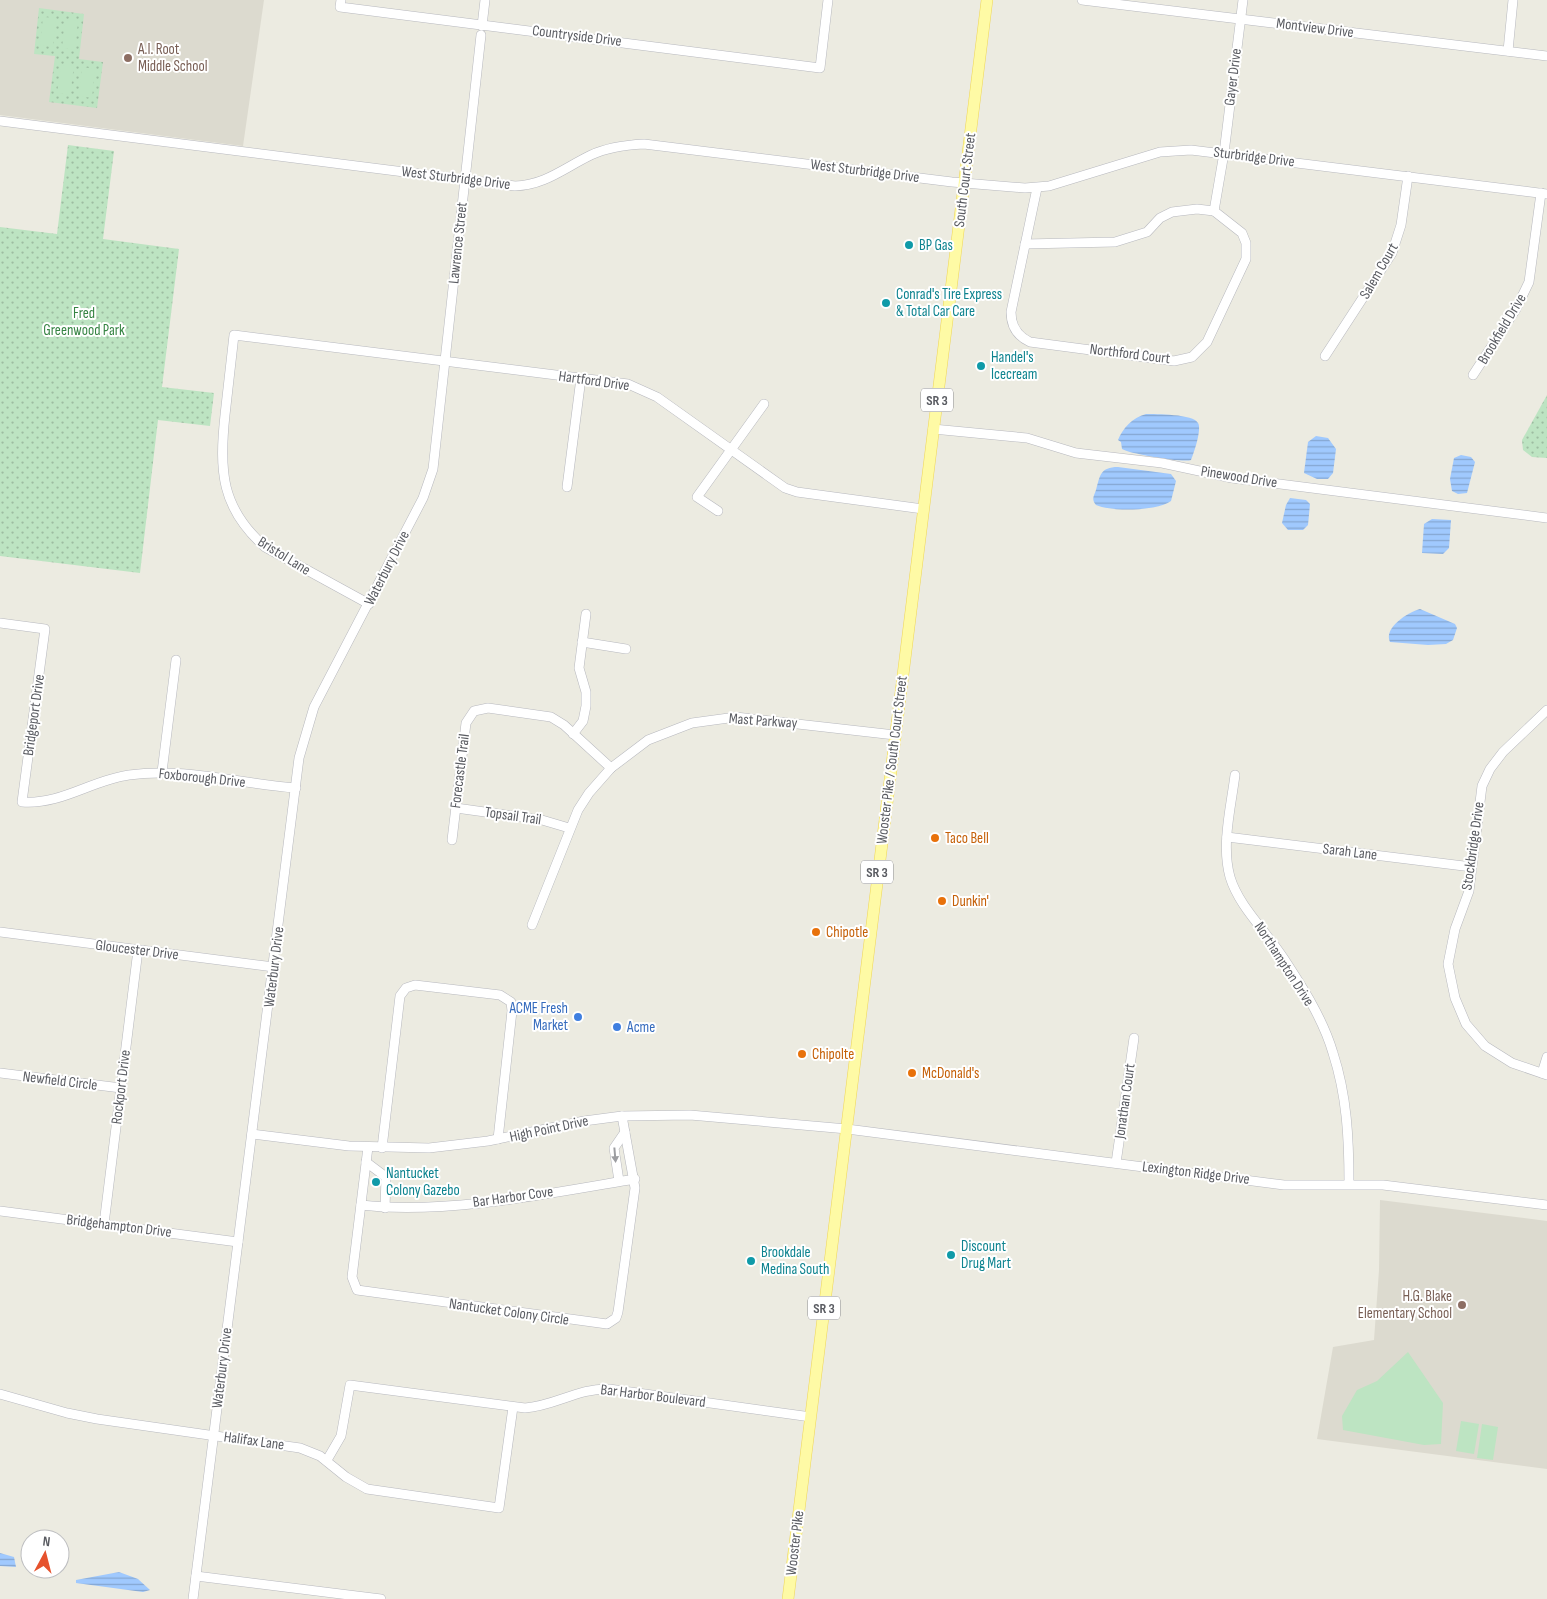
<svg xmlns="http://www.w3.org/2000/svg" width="1547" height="1599" viewBox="0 0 1547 1599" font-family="'Sofia Sans Condensed',sans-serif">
  <defs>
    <pattern id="green-dots" width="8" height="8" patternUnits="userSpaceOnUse" patternTransform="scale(1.25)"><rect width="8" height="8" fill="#bde4c2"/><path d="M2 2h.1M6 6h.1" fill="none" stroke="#9dbca1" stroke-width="1.8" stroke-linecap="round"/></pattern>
    <pattern id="water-rules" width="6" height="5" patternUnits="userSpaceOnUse" patternTransform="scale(1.25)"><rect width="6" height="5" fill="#a0c9fe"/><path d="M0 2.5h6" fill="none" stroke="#85a6d1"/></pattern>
  </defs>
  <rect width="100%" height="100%" fill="#ecebe1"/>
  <g fill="#dcdacf">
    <path d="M 0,0 L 264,0 L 243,146 L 0,115 Z"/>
    <path d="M 1380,1200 L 1547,1221 L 1547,1469 L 1317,1439 L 1333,1347 L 1374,1340 L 1379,1270 Z"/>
  </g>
  <g fill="url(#green-dots)">
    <path d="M 39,8 L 84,14 L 79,59 L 103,62 L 97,108 L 49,102 L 55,56 L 34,54 Z"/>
    <path d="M 68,145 L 114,151 L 103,239 L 179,249 L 162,387 L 214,393 L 210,426 L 158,420 L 140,573 L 0,556 L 0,227 L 57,234 Z"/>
    <path d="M 1547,395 L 1547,458 L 1532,457 L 1523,450 L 1522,440 Z"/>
  </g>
  <g fill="#bde4c2">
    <path d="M 43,17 L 56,18 L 53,47 L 40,45 Z"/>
    <path d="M 65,20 L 78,21 L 75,50 L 62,48 Z"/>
    <path d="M 61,65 L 74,66 L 70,95 L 57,93 Z"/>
    <path d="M 82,67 L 95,69 L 92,98 L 79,96 Z"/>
    <path d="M 1408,1352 L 1443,1403 L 1441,1444 L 1424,1445 L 1343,1430 L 1342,1416 L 1357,1390 L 1377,1381 Z"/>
    <path d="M 1461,1421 L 1479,1424 L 1474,1454 L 1456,1451 Z"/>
    <path d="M 1482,1424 L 1498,1427 L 1493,1460 L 1477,1458 Z"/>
  </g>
  <g fill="url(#water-rules)">
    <path d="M 1146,414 C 1155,414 1194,414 1198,423 C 1202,429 1194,453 1191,460 C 1184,463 1130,454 1122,449 L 1121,442 L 1118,440 C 1123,428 1132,418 1146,414 Z"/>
    <path d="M 1316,436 L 1328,438 L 1336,449 L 1333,473 L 1328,479 L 1317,479 L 1304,473 L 1308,442 Z"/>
    <path d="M 1461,455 L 1471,457 L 1475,462 L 1467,493 L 1458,494 L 1452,491 L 1450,479 L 1454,458 Z"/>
    <path d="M 1118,467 L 1171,474 L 1176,481 L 1171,501 C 1158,511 1111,512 1096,505 C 1091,499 1094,496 1096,490 C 1100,476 1100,467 1118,467 Z"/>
    <path d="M 1290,498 L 1306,500 L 1310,504 L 1308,525 L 1303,530 L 1288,530 L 1282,523 L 1286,505 Z"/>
    <path d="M 1432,519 L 1451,520 L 1449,548 L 1443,554 L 1422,553 L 1424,524 Z"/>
    <path d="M 1420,609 L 1455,624 L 1457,628 L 1453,640 L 1446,644 L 1428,645 L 1390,642 C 1383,628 1408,612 1420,609 Z"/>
    <path d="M 0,1553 L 14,1557 L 16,1567 L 0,1566 Z"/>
    <path d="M 119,1572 L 138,1579 L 150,1590 L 143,1592 L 76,1583 L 76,1580 Z"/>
  </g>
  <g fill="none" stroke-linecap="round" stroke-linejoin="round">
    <defs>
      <g id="minor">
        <path d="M 341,0 L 340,7 L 820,68 L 828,0"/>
        <path d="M 1082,0 L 1547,56"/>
        <path d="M 482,26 L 485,0"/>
        <path d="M 1508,51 L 1513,0"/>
        <path d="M 0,121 L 515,186 C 545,185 564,168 591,155 C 608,147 626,145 644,144 L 952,182 L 1025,188 L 1049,186 L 1160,152 L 1191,150 L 1547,194"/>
        <path d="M 1037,188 L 1011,312 C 1011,326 1017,336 1030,342 L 1174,361 L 1192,357 L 1207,342 L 1246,259 L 1246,243 L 1242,233 L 1214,211 L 1224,153 L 1243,0"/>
        <path d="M 1025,244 L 1115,242 L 1147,232 L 1160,218 L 1172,212 L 1197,209 L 1214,211"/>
        <path d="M 1325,356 L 1392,253 L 1401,225 L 1408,176"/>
        <path d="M 1473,375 L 1516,309 L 1529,282 L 1541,193"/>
        <path d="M 933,429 L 1027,438 L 1076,453 L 1162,463 L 1232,478 L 1547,518"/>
        <path d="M 567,487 L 581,378"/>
        <path d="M 718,511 L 697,497 L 764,404"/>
        <path d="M 369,604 L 265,547 C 221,508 219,471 225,415 C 228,389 231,362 234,335 L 628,384 L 657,397 L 785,488 L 797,492 L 923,509"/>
        <path d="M 0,623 L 45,629 L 22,802 C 61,805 92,780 129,775 C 184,767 240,784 296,788"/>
        <path d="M 582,642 L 626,649"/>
        <path d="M 1547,710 L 1503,752 L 1490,769 L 1482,786 L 1469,891 L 1455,929 L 1448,964 L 1455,998 L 1466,1024 L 1485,1046 L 1512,1063 L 1547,1075"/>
        <path d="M 573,734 L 583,721 L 586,706 L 586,692 L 579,668 L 586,614"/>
        <path d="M 162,772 L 176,660"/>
        <path d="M 1235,775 C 1231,807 1221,845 1230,877 C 1239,907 1267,932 1284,959 C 1303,988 1323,1019 1333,1053 C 1347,1096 1349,1139 1349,1184"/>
        <path d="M 456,808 L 542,820 L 569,828"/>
        <path d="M 1227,837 L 1472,867"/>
        <path d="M 452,840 L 466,723 L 474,711 L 488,708 L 551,717 L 564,725 L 611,768"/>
        <path d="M 532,925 L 578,810 L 589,793 L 611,768 L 648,740 L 692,723 L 736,717 L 895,735"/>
        <path d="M 0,932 L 274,967"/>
        <path d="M 0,1073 L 121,1088"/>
        <path d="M 1542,1073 L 1547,1057"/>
        <path d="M 252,1134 L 349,1146 L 429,1148 L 488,1141 L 584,1121 L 622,1116 L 690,1115 L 847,1129 L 1284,1185 L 1383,1185 L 1547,1205"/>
        <path d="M 368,1147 L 352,1277 L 357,1290 L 607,1324 L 616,1318 L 618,1312 L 635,1188 L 622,1116"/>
        <path d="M 382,1148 L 400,996 L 406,988 L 415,985 L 500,995 L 511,1002 L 512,1011 L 498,1139"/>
        <path d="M 366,1162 L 386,1177 L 385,1208"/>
        <path d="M 1116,1163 L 1134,1038"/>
        <path d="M 619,1181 L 614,1148 L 625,1132"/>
        <path d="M 361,1205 C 444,1215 552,1193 635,1179"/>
        <path d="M 0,1211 L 238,1242"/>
        <path d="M 104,1224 L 138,950"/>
        <path d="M 0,1394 L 67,1413 L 97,1419 L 300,1448 L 320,1456 L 346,1477 L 367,1489 L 499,1508 L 513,1407"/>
        <path d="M 327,1460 L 341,1436 L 350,1385 L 525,1408 C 555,1406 578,1388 609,1389 L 811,1417"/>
        <path d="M 196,1576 L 381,1599"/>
        <path d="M 193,1599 L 299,758 L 314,707 L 423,498 L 433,469 L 481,35"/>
      </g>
      <path id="major" d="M 788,1599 L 987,0"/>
    </defs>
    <use href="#minor" stroke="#b7b8be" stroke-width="10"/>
    <use href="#major" stroke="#efd657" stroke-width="12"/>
    <use href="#minor" stroke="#fff" stroke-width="9"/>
    <use href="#major" stroke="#fefaa5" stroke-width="11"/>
  </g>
  <defs><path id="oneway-solid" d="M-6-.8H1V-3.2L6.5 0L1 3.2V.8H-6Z" transform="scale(1.25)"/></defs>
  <use fill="#9c9da1" href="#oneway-solid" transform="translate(615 1155) rotate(85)"/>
  <g fill="#8d6e63" stroke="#fff" stroke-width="2">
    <circle cx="128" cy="58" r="5"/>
    <circle cx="1462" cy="1305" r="5"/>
  </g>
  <g fill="#0f9aa8" stroke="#fff" stroke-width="2">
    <circle cx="909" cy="245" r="5"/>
    <circle cx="886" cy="303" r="5"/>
    <circle cx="981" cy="366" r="5"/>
    <circle cx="376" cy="1182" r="5"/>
    <circle cx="951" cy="1255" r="5"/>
    <circle cx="751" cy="1261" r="5"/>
  </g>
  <g fill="#e8710a" stroke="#fff" stroke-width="2">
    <circle cx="935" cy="838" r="5"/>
    <circle cx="942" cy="901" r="5"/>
    <circle cx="816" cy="932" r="5"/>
    <circle cx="802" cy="1054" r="5"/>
    <circle cx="912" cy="1073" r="5"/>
  </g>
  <g fill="#3f7fe0" stroke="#fff" stroke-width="2">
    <circle cx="578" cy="1017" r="5"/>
    <circle cx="617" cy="1027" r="5"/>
  </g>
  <g text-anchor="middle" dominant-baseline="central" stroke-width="4" stroke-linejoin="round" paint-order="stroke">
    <g fill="#fff" stroke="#8c8d91" stroke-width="1">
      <rect x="921" y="388.5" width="32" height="23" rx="4"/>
      <rect x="861" y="860.5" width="32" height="23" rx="4"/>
      <rect x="808" y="1296.5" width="32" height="23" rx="4"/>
    </g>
    <g font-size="14" font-weight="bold" fill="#5a5c62">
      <text x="937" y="400">SR 3</text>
      <text x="877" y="872">SR 3</text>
      <text x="824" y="1308">SR 3</text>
    </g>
    <g font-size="15" fill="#5a5c62" stroke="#fff">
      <text transform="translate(1315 28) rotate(7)">Montview Drive</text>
      <text transform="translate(577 36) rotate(7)">Countryside Drive</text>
      <text transform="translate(1233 77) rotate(-83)">Gayer Drive</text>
      <text transform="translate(1254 157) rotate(7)">Sturbridge Drive</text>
      <text transform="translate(865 171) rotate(7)">West Sturbridge Drive</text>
      <text transform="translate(456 178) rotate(7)">West Sturbridge Drive</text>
      <text transform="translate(965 180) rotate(-83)">South Court Street</text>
      <text transform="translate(458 243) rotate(-84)">Lawrence Street</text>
      <text transform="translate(1379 271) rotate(-60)">Salem Court</text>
      <text transform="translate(1502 329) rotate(-59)">Brookfield Drive</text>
      <text transform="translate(1130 354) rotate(7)">Northford Court</text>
      <text transform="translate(594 381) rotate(8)">Hartford Drive</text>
      <text transform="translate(1239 477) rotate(9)">Pinewood Drive</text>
      <text transform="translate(284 556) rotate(32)">Bristol Lane</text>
      <text transform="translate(387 568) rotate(-63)">Waterbury Drive</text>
      <text transform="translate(34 715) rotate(-82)">Bridgeport Drive</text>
      <text transform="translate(763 721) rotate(4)">Mast Parkway</text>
      <text transform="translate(892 760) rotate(-83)">Wooster Pike / South Court Street</text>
      <text transform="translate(460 771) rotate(-83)">Forecastle Trail</text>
      <text transform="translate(202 778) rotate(6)">Foxborough Drive</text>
      <text transform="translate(513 816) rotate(8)">Topsail Trail</text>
      <text transform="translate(1473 846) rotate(-82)">Stockbridge Drive</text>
      <text transform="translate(1350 852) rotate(7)">Sarah Lane</text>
      <text transform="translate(137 950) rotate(7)">Gloucester Drive</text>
      <text transform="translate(1284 964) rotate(57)">Northampton Drive</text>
      <text transform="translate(274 967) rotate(-83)">Waterbury Drive</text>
      <text transform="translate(60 1081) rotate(7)">Newfield Circle</text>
      <text transform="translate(121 1087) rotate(-83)">Rockport Drive</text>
      <text transform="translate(1125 1101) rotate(-82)">Jonathan Court</text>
      <text transform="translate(549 1129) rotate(-12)">High Point Drive</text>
      <text transform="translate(1196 1173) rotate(7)">Lexington Ridge Drive</text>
      <text transform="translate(513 1197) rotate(-8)">Bar Harbor Cove</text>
      <text transform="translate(119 1226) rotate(7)">Bridgehampton Drive</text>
      <text transform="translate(509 1312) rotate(8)">Nantucket Colony Circle</text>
      <text transform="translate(222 1368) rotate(-83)">Waterbury Drive</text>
      <text transform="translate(653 1396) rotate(7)">Bar Harbor Boulevard</text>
      <text transform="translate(254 1441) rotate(8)">Halifax Lane</text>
      <text transform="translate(795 1543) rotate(-83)">Wooster Pike</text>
    </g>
    <g font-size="15" fill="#785e54" stroke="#fff" text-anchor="start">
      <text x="138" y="49">A.I. Root<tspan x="138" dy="17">Middle School</tspan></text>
      <text x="1452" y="1296" text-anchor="end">H.G. Blake<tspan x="1452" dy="17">Elementary School</tspan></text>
    </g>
    <g font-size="15" fill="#0d838f" stroke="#fff" text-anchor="start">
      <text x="919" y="245">BP Gas</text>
      <text x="896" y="294">Conrad's Tire Express<tspan x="896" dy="17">&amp; Total Car Care</tspan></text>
      <text x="991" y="357">Handel's<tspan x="991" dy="17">Icecream</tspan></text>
      <text x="386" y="1173">Nantucket<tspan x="386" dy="17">Colony Gazebo</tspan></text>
      <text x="961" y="1246">Discount<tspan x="961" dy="17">Drug Mart</tspan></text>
      <text x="761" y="1252">Brookdale<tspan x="761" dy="17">Medina South</tspan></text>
    </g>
    <g font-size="15" fill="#368443" stroke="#fff">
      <text x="84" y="313">Fred<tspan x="84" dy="17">Greenwood Park</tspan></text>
    </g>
    <g font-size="15" fill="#c56008" stroke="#fff" text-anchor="start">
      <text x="945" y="838">Taco Bell</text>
      <text x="952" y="901">Dunkin'</text>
      <text x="826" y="932">Chipotle</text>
      <text x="812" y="1054">Chipolte</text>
      <text x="922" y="1073">McDonald's</text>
    </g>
    <g font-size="15" fill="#366cbe" stroke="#fff" text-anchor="end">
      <text x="568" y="1008">ACME Fresh<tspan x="568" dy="17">Market</tspan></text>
      <text x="627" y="1027" text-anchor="start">Acme</text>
    </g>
  </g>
  <g transform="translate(45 1554) rotate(7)"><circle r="24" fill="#ffffff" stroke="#bdbec0"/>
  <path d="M0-4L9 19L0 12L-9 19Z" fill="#e6522d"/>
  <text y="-8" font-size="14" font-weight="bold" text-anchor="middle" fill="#5a5c62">N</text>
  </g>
</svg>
